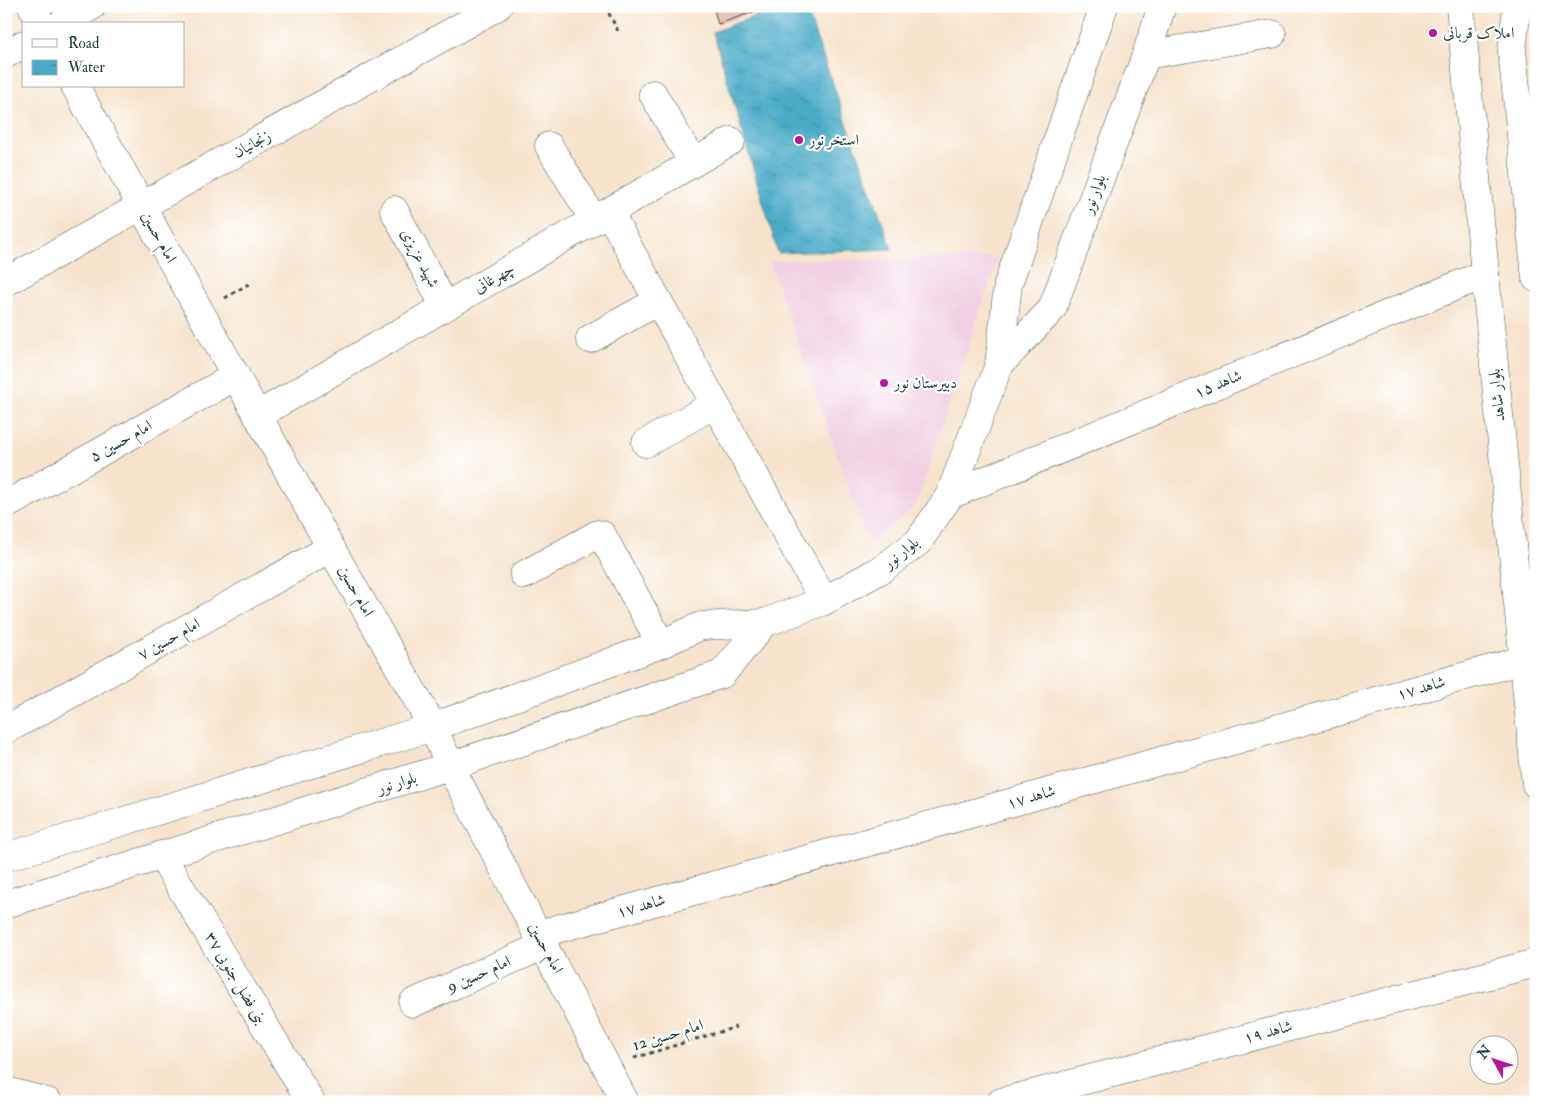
<svg xmlns="http://www.w3.org/2000/svg" width="1542" height="1108" viewBox="0 0 1542 1108" font-family="'IM FELL Double Pica',Amiri,serif">
  <defs>
    <pattern id="water-ripples" width="26" height="14" patternUnits="userSpaceOnUse" patternTransform="scale(1.25)"><rect width="26" height="14" fill="#48abc7"/><path d="M2 4q2-2 4 0t4 0M15 11q2-2 4 0t4 0" fill="none" stroke="#3b8ca2"/></pattern>
  </defs>
  <rect width="100%" height="100%" fill="#fff"/>
  <filter id="ink" filterUnits="userSpaceOnUse"><feTurbulence type="fractalNoise" baseFrequency=".02" numOctaves="2"/><feDisplacementMap in="SourceGraphic" scale="10" xChannelSelector="R" yChannelSelector="G"/><feConvolveMatrix kernelMatrix="1 2 1 2 8 2 1 2 1" color-interpolation-filters="sRGB"/></filter>
  <filter id="wash" filterUnits="userSpaceOnUse"><feTurbulence type="fractalNoise" baseFrequency=".0096" numOctaves="4" result="noise"/><feDisplacementMap in="SourceGraphic" scale="20" xChannelSelector="R" yChannelSelector="G"/><feGaussianBlur stdDeviation="1.12" result="paint"/><feColorMatrix in="noise" values="0 0 0 0 0 0 0 0 0 0 0 0 0 0 0 0 0 1.4 0 .05"/><feComposite in="paint" operator="in"/></filter>
  <g filter="url(#wash)">
    <rect width="100%" height="100%" fill="#f6e3cd"/>
    <path fill="#f1d0e3" d="M 998,257 L 916,505 L 869,545 L 769,261 Z"/>
    <path fill="url(#water-ripples)" stroke="#34747e" d="M 781,6 L 805,6 L 892,249 L 778,253 L 713,32 Z"/>
    <g id="blocks">
      <path fill="#e5aaa9" d="M 713,6 L 768,6 L 768,7 L 718,24 Z"/>
    </g>
  </g>
  <g filter="url(#ink)">
    <use href="#blocks" fill-opacity="0" stroke="#3f564b" stroke-width="1"/>
    <g fill="none" stroke-linecap="round" stroke-linejoin="round">
      <defs>
        <g id="minor">
          <path d="M 32,6 L 41,24"/>
          <path d="M 61,24 L 92,6"/>
          <path d="M 6,54 L 24,44"/>
          <path d="M 1146,55 L 1272,34"/>
          <path d="M 75,86 L 331,548 L 433,727 L 450,766 L 625,1102"/>
          <path d="M 653,94 L 693,163"/>
          <path d="M 549,146 L 594,220"/>
          <path d="M 394,210 L 445,307"/>
          <path d="M 609,212 L 824,601"/>
          <path d="M 6,282 L 498,6"/>
          <path d="M 590,339 L 658,301"/>
          <path d="M 999,365 L 1052,309 L 1146,55 L 1162,6"/>
          <path d="M 258,415 L 731,141"/>
          <path d="M 646,443 L 715,404"/>
          <path d="M 950,495 L 1485,274"/>
          <path d="M 6,505 L 236,376"/>
          <path d="M 524,575 L 598,534 L 602,535 L 661,644"/>
          <path d="M 6,730 L 331,548"/>
          <path d="M 161,855 L 311,1102"/>
          <path d="M 6,857 L 433,727 L 661,644 L 701,626 L 764,623 L 824,601 L 882,569 L 918,542 L 950,495 L 999,365 L 1008,284 L 1104,6"/>
          <path d="M 6,904 L 450,766 L 722,674 L 764,623"/>
          <path d="M 539,934 L 1523,660"/>
          <path d="M 413,1003 L 545,945"/>
          <path d="M 1001,1102 L 1536,963"/>
        </g>
        <g id="major">
          <path d="M 1460,6 L 1485,274 L 1536,784"/>
          <path d="M 1517,6 L 1512,51 L 1536,278"/>
          <path d="M 6,1091 L 48,1102"/>
        </g>
      </defs>
      <use href="#minor" stroke="#3f564b" stroke-width="29"/>
      <use href="#major" stroke="#3f564b" stroke-width="29"/>
      <g stroke="#3f564b" stroke-width="3" stroke-dasharray="4 4" stroke-linecap="butt">
        <path d="M 605,6 L 618,31"/>
        <path d="M 225,298 L 252,282"/>
        <path d="M 634,1058 L 736,1027"/>
        <path d="M 400,1099 L 401,1102"/>
      </g>
      <use href="#minor" stroke="#fff" stroke-width="28"/>
      <use href="#major" stroke="#fff" stroke-width="28"/>
    </g>
  </g>
  <g fill="#b5179e" stroke="#fff" stroke-width="2">
    <circle cx="1433" cy="33" r="5"/>
    <circle cx="799" cy="140" r="5"/>
    <circle cx="884" cy="383" r="5"/>
  </g>
  <g text-anchor="middle" dominant-baseline="central" stroke-width="4.5" stroke-linejoin="round" paint-order="stroke">
    <g font-size="16" fill="#1f3d34" stroke="#fff" text-anchor="start">
      <text x="1443" y="33">املاک قربانی</text>
      <text x="809" y="140">استخر نور</text>
      <text x="894" y="383">دبیرستان نور</text>
    </g>
    <g font-size="16" fill="#1f3d34" stroke="#fff">
      <text transform="translate(252 144) rotate(-29)">زنجانیان</text>
      <text transform="translate(1094 194) rotate(-70)">بلوار نور</text>
      <text transform="translate(159 237) rotate(61)">امام حسین</text>
      <text transform="translate(420 258) rotate(62)">شهید عزیزی</text>
      <text transform="translate(494 278) rotate(-30)">چهرغانی</text>
      <text transform="translate(1218 384) rotate(-22)">شاهد ۱۵</text>
      <text transform="translate(1497 395) rotate(-96)">بلوار شاهد</text>
      <text transform="translate(121 441) rotate(-29)">امام حسین ۵</text>
      <text transform="translate(901 553) rotate(-39)">بلوار نور</text>
      <text transform="translate(356 591) rotate(61)">امام حسین</text>
      <text transform="translate(169 639) rotate(-29)">امام حسین ۷</text>
      <text transform="translate(1421 688) rotate(-16)">شاهد ۱۷</text>
      <text transform="translate(397 783) rotate(-17)">بلوار نور</text>
      <text transform="translate(1031 797) rotate(-16)">شاهد ۱۷</text>
      <text transform="translate(641 906) rotate(-16)">شاهد ۱۷</text>
      <text transform="translate(546 948) rotate(62)">امام حسین</text>
      <text transform="translate(479 974) rotate(-24)">امام حسین 9</text>
      <text transform="translate(236 978) rotate(59)">بنی فضل جنوبی ۳۷</text>
      <text transform="translate(1268 1032) rotate(-15)">شاهد ۱۹</text>
      <text transform="translate(668 1035) rotate(-17)">امام حسین 12</text>
    </g>
  </g>
  <rect width="1542" height="1108" fill="none" stroke="#fff" stroke-width="25"/>
  <rect x="22" y="22" width="162" height="65" fill="#ffffff" stroke="#a5b1ae"/>
  <rect x="32" y="39" width="25" height="8" fill="#ffffff" stroke="#a5b1ae"/>
  <text x="68" y="48" font-size="15" fill="#1f3d34">Road</text>
  <rect x="32" y="60" width="25" height="15" fill="url(#water-ripples)" stroke="#a5b1ae"/>
  <text x="68" y="72" font-size="15" fill="#1f3d34">Water</text>
  <g transform="translate(1494 1060) rotate(310)"><circle r="24" fill="#ffffff" stroke="#a5b1ae"/>
  <path d="M0-4L9 19L0 12L-9 19Z" fill="#b5179e"/>
  <text y="-8" font-size="14" font-weight="bold" text-anchor="middle" fill="#1f3d34">N</text>
  </g>
</svg>
